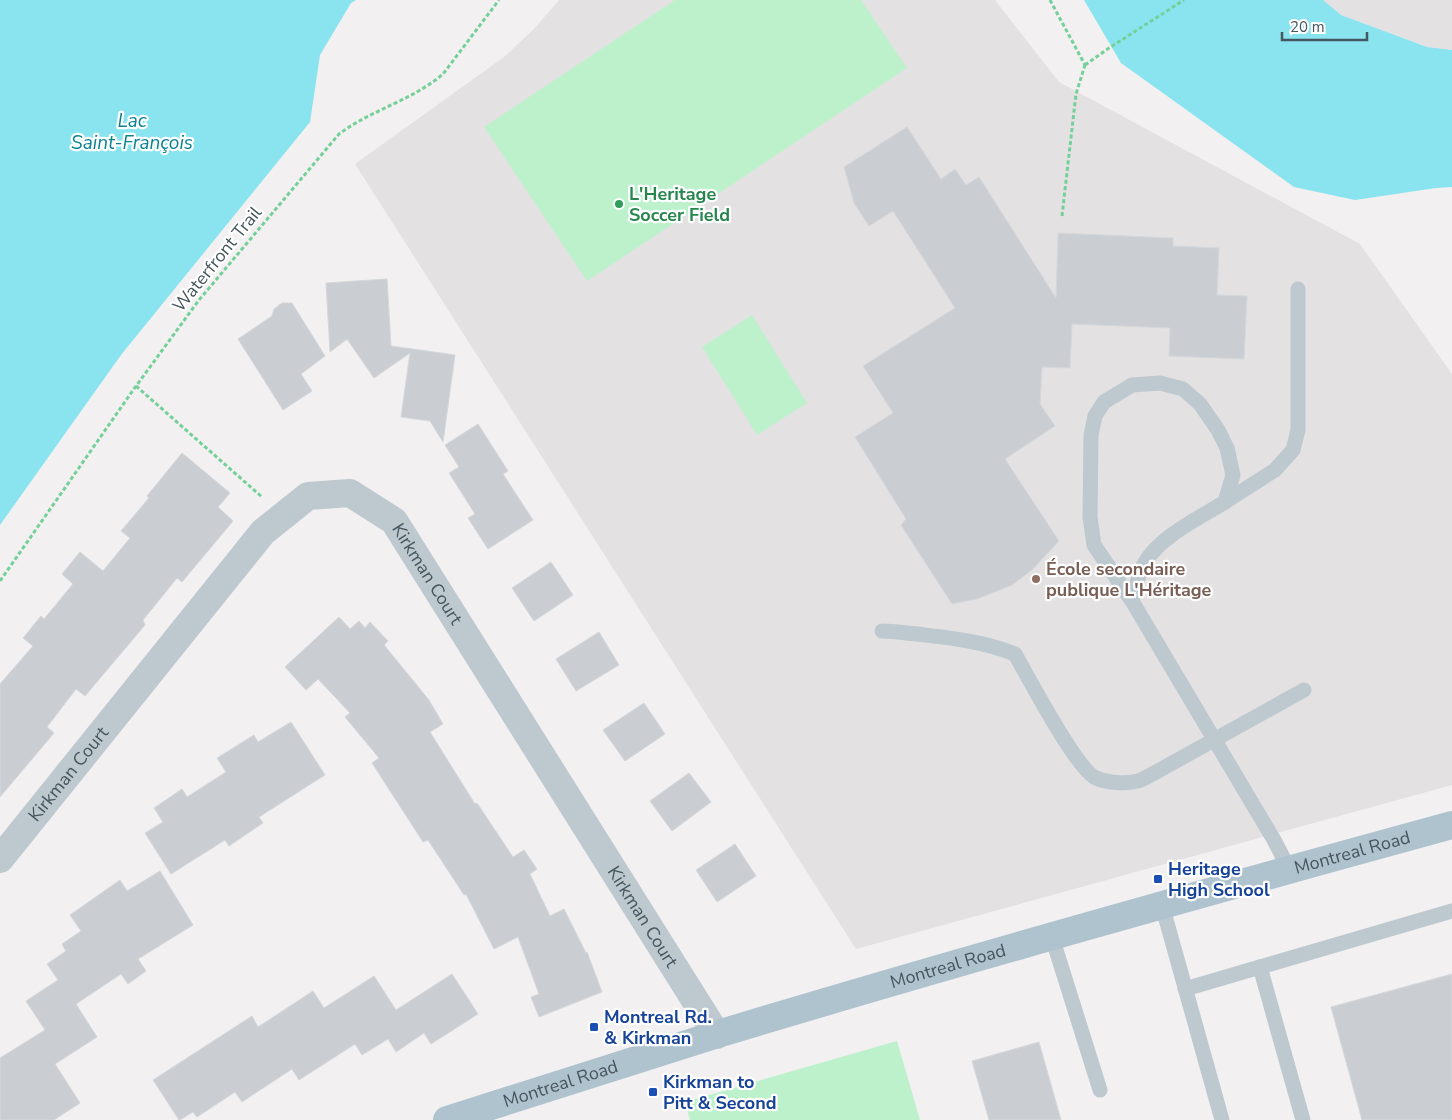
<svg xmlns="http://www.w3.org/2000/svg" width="1452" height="1120" viewBox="0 0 1452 1120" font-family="'Nunito Sans',sans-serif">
  <rect width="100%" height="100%" fill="#f2f0f0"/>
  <g fill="#e3e1e2">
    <path d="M 559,0 L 995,0 L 1059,82 L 1360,244 L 1452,374 L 1452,785 L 856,949 L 355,164 L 504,57 L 535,28 Z"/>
    <path d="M 1323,0 L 1452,0 L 1452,50 L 1427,47 L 1341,15 Z"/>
  </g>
  <g fill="#bdf1cc">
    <path d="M 675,0 L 861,0 L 907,68 L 587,281 L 484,127 Z"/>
    <path d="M 752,315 L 807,403 L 757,435 L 702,347 Z"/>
    <path d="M 897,1041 L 920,1120 L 690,1120 L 685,1102 Z"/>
  </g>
  <g fill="#89e4ef">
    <path d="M 0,0 L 356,0 L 351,3 L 320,55 L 310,122 L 121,355 L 0,525 Z"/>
    <path d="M 1084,0 L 1323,0 L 1341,15 L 1427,47 L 1452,50 L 1452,187 L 1436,188 L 1355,200 L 1294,187 L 1121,63 Z"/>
  </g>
  <g fill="#caced2" stroke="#d4d7db">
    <path d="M 907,127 L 941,179 L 955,169 L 966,185 L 979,177 L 1056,298 L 1058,233 L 1173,238 L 1173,246 L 1219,248 L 1217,295 L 1247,296 L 1244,359 L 1169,356 L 1170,328 L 1072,324 L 1070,368 L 1042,367 L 1040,404 L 1055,426 L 1005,459 L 1059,541 L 1032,570 L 1012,585 L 977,599 L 952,604 L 901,525 L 906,519 L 855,437 L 893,413 L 863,366 L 955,308 L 893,211 L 869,226 L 854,203 L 844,167 Z"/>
    <path d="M 387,279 L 391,346 L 455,355 L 443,442 L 430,421 L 401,417 L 410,353 L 374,378 L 347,339 L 330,352 L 326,283 Z"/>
    <path d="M 282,303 L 292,303 L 325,356 L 301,374 L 312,391 L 283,410 L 238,339 L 272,316 L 274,309 Z"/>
    <path d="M 478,424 L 508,471 L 503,474 L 533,520 L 488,549 L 468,518 L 475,514 L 449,473 L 459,467 L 445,445 Z"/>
    <path d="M 182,453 L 230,493 L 218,507 L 233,521 L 182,582 L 177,578 L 143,620 L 145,625 L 85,696 L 76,689 L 47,727 L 54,733 L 0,797 L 0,684 L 33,646 L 23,638 L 41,616 L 44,619 L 73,584 L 62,574 L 80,552 L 103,571 L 130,538 L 121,531 L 149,498 L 147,496 Z"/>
    <path d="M 551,562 L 573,595 L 534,621 L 512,588 Z"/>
    <path d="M 339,617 L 350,629 L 359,621 L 365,628 L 370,622 L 388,641 L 384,645 L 429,700 L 443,724 L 430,732 L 475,804 L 477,803 L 513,857 L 524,850 L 537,869 L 530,874 L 550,916 L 564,909 L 586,953 L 587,952 L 602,992 L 539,1017 L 531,997 L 539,994 L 518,937 L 494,949 L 466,894 L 464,895 L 428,840 L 423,842 L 372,763 L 379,758 L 345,717 L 350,713 L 318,679 L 306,690 L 285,667 Z"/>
    <path d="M 599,632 L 619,665 L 576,691 L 556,659 Z"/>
    <path d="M 644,703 L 665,734 L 625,761 L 603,730 Z"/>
    <path d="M 291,722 L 325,775 L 259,817 L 263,823 L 229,846 L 225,840 L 171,874 L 145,833 L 163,822 L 154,808 L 182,789 L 187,797 L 226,772 L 217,758 L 254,735 L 258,742 Z"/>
    <path d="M 689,773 L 711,802 L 672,831 L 650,801 Z"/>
    <path d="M 735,844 L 756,876 L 717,902 L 696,870 Z"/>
    <path d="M 160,871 L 193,925 L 138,959 L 146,971 L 128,984 L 121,974 L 76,1004 L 97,1037 L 55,1064 L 80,1103 L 54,1120 L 0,1120 L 0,1058 L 45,1030 L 26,1001 L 58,980 L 47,964 L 66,951 L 62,944 L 81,931 L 70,915 L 120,880 L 127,891 Z"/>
    <path d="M 452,974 L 478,1014 L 431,1044 L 424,1033 L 396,1052 L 388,1039 L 362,1055 L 355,1044 L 299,1080 L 292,1069 L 242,1102 L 235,1092 L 197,1117 L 193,1112 L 180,1120 L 179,1120 L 153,1080 L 252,1016 L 258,1027 L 313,991 L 324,1008 L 374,976 L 396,1010 Z"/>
    <path d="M 1452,974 L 1452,1120 L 1362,1120 L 1331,1007 Z"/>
    <path d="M 1039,1042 L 1061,1120 L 989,1120 L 972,1061 Z"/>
  </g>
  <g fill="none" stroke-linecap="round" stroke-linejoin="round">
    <g stroke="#74d099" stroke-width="3" stroke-dasharray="4 2.5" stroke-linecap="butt">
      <path d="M 1050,0 L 1085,65"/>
      <path d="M 1085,65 L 1109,48 L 1184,0"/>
      <path d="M 1062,216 L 1076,94 L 1085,65"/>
      <path d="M 136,386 L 262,497"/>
      <path d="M 0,581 L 136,386 L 199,300 L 339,134 C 371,110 413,100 443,74 L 499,0"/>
    </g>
    <g stroke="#bdc9cf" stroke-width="15">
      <path d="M 1225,502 L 1275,470 L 1293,450 L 1298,430 L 1298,289"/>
      <path d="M 1132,601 C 1135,589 1138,575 1144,564 C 1159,537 1199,518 1225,502 L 1233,475 L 1227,448 L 1218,430 L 1200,404 L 1183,389 L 1160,383 L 1132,385 L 1104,402 L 1095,416 L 1091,435 L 1090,517 L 1094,545 L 1132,601 L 1274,840 L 1289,869"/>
      <path d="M 882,631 C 894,631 905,633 917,634 C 951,638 983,641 1015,654 C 1028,677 1077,770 1096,778 C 1108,783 1125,784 1138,781 C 1145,779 1152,774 1158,771 L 1304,690"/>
      <path d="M 1162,905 L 1222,1120"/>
      <path d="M 1052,937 L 1100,1090"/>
      <path d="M 1260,967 L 1452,911"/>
      <path d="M 1185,989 L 1260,967 L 1303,1120"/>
    </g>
    <path stroke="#bdc9cf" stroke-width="28" id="s1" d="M 0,859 L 263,532 L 308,496 L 350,493 L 394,521 L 717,1035"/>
    <path stroke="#afc3cf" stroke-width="28" id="s2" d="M 447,1120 C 538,1091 628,1062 718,1034 C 962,960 1207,892 1452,825"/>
  </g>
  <circle fill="#2e9e5b" stroke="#fff" stroke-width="2" cx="619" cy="204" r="5"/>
  <circle fill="#8d6e63" stroke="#fff" stroke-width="2" cx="1036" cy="579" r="5"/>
  <g fill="#1a4fb4" stroke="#fff" stroke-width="2">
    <rect x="1153" y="874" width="10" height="10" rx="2.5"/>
    <rect x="589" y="1022" width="10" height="10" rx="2.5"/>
    <rect x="648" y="1087" width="10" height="10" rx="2.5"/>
  </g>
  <g text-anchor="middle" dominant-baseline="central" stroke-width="4.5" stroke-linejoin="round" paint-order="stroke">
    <g font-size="18" font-weight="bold" fill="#27864d" stroke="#fff" text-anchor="start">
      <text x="629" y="194">L'Heritage<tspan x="629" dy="21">Soccer Field</tspan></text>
    </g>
    <g font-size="18" fill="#47565e" stroke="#fff">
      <text transform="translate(217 259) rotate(-51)">Waterfront Trail</text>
      <text stroke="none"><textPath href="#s1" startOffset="634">Kirkman Court</textPath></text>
      <text stroke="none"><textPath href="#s1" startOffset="109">Kirkman Court</textPath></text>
      <text stroke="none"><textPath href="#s2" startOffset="944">Montreal Road</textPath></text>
      <text stroke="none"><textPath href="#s1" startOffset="1039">Kirkman Court</textPath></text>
      <text stroke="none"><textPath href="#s2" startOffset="524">Montreal Road</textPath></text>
      <text stroke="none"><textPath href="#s2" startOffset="119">Montreal Road</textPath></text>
    </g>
    <g font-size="18" font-weight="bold" fill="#785e54" stroke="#fff" text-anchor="start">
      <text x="1046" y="569">École secondaire<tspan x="1046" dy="21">publique L'Héritage</tspan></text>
    </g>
    <g font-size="18" font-weight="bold" fill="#164399" stroke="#fff" text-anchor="start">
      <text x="1168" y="869">Heritage<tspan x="1168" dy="21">High School</tspan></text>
      <text x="604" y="1017">Montreal Rd.<tspan x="604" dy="21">&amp; Kirkman</tspan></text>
      <text x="663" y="1082">Kirkman to<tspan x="663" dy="21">Pitt &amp; Second</tspan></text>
    </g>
    <g font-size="19" font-style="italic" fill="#0a8290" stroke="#fff">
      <text x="132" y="121">Lac<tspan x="132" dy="22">Saint-François</tspan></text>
    </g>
  </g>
  <path d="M1282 32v8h85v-8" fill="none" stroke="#47565e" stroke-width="2.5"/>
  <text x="1290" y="32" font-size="15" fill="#47565e" stroke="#ffffff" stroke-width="4" paint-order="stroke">20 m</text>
</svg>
